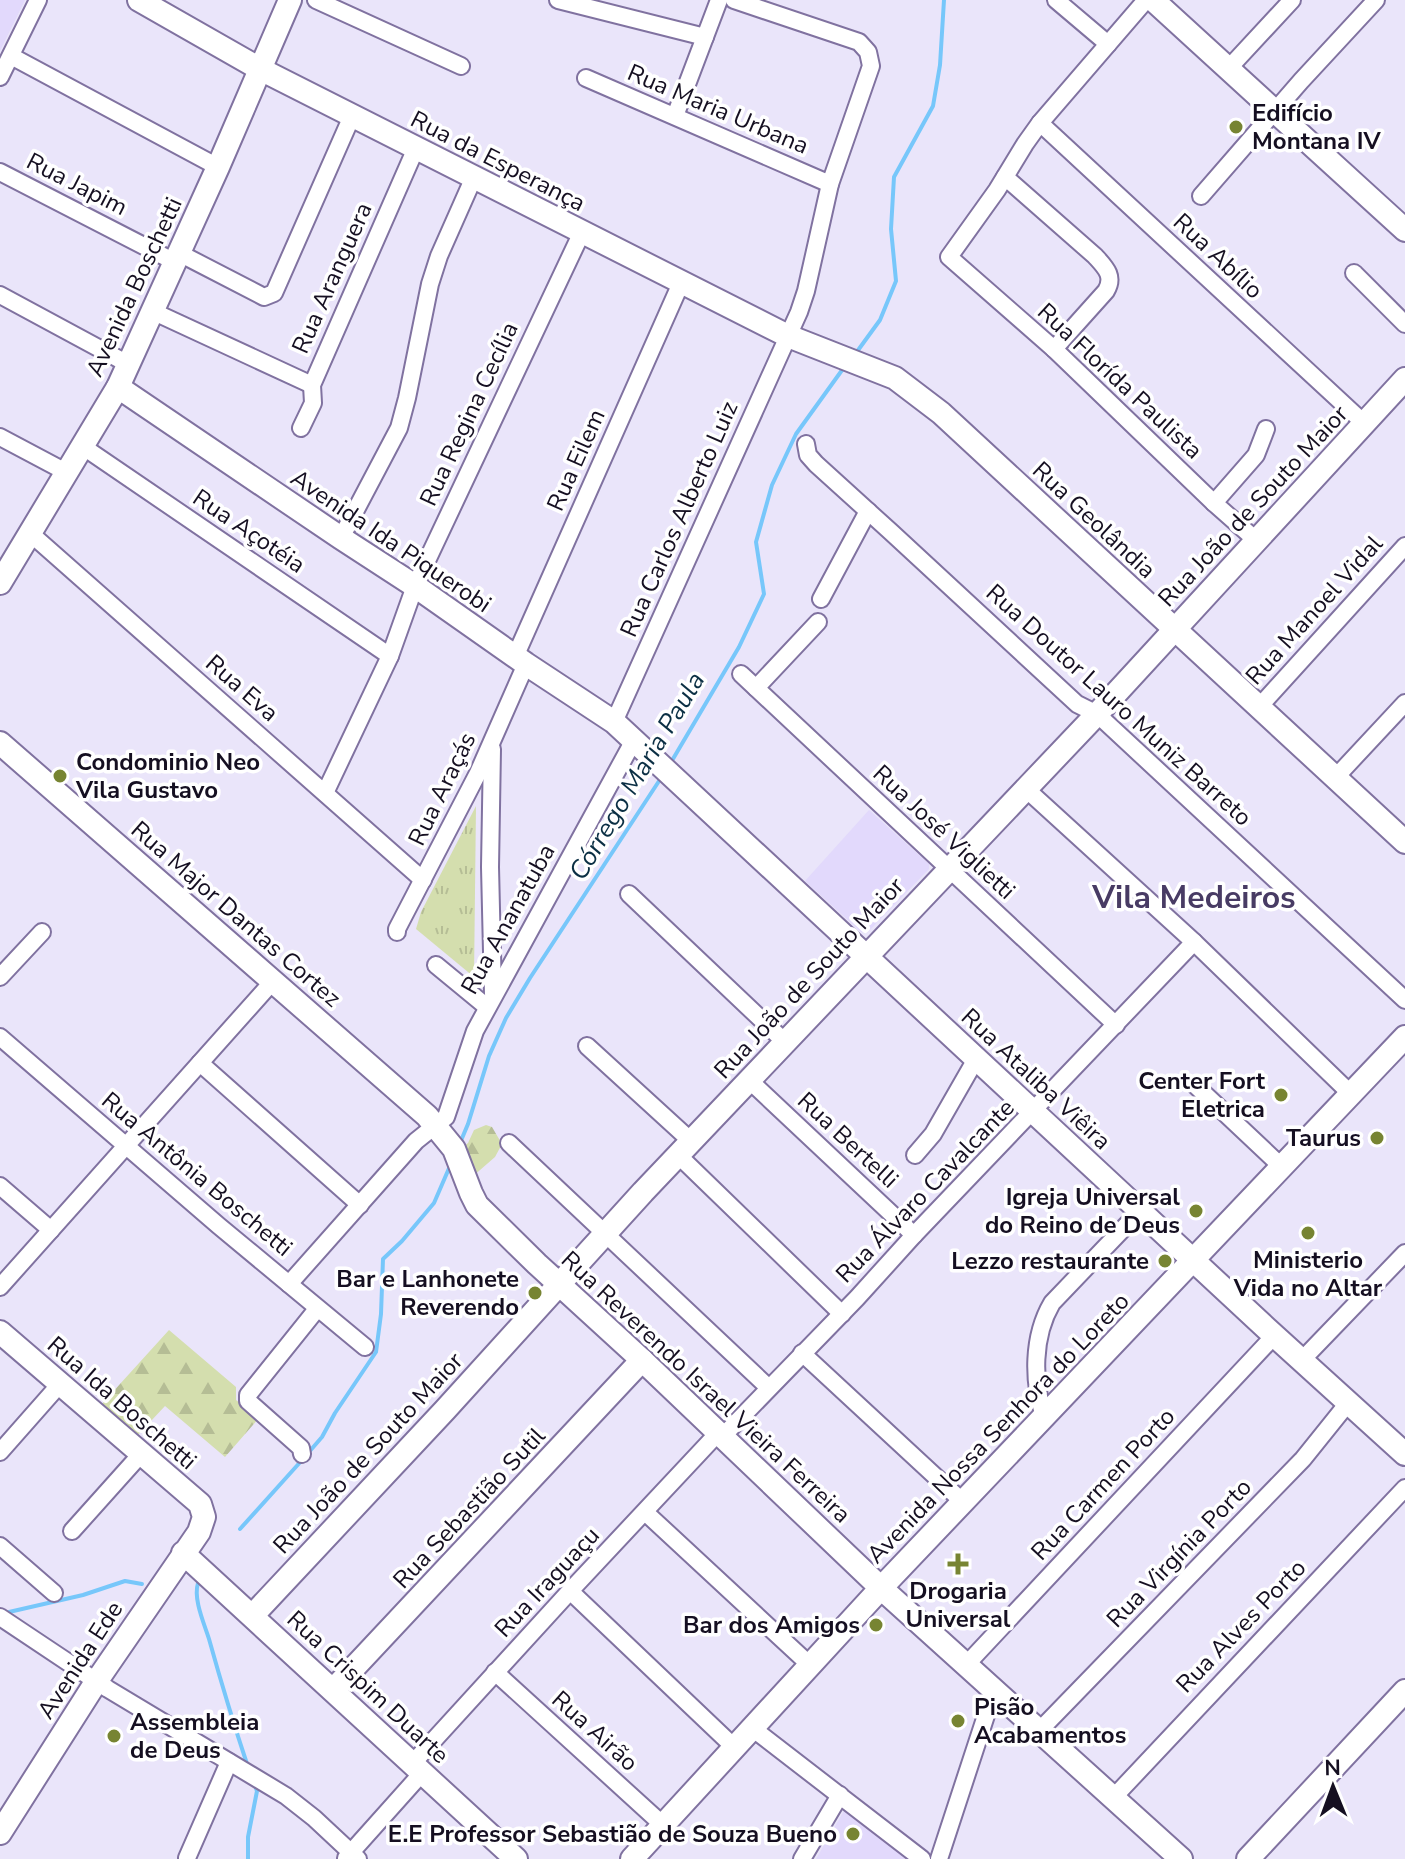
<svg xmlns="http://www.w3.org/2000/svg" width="1405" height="1859" viewBox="0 0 1405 1859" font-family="'Nunito Sans',sans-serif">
  <defs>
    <pattern id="forest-firs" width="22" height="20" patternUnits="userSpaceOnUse" patternTransform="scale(2)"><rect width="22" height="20" fill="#d4deae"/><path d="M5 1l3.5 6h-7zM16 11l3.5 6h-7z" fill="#b5bd95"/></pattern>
    <pattern id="park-tufts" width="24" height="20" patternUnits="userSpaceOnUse" patternTransform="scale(2)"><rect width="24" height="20" fill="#d4deae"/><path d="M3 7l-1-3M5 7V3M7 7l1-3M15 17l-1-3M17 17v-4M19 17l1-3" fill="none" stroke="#b5bd95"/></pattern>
  </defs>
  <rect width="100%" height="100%" fill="#eae5fa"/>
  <g fill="#e2d9fc">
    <path d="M 0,0 L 25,0 L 0,51 Z"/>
    <path d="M 869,810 L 929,864 L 929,869 L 867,933 L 861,932 L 805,881 Z"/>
    <path d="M 845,1809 L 907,1859 L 816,1859 Z"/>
  </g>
  <g fill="url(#forest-firs)">
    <path d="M 486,1125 L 492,1127 L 502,1144 L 495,1157 L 472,1177 L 463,1147 L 468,1143 L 474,1130 Z"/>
    <path d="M 169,1330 L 236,1387 L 236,1400 L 259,1418 L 225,1457 L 165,1406 L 136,1437 L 100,1406 Z"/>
  </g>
  <path fill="url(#park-tufts)" d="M 476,806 L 474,977 L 416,929 L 421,912 Z"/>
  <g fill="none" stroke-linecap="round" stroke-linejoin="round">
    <g stroke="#77c7fa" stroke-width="4">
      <path d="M 856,353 L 880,320 L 896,281 L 891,229 L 894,177 L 933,106 L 940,65 L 944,0"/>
      <path d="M 670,764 L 739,647 L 764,594 L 756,542 L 772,485 L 796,434 L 845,366"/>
      <path d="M 460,1143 L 468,1124 L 489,1056 L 506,1018 L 530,978 L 661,778"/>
      <path d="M 309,1452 L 322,1437 L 335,1413 L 376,1352 L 381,1314 L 383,1259 L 402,1241 L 434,1203 L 450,1166"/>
      <path d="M 240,1529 L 303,1459"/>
      <path d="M 198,1583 C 193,1599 204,1623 209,1639 C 221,1682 234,1725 248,1767"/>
      <path d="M 9,1612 L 83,1595 L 125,1581 L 142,1584"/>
      <path d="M 248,1859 L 248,1837 L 257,1791 L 254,1783"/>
    </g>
    <defs>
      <g id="street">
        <path d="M 316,0 L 461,66"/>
        <path d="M 558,0 L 705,37"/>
        <path d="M 1056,0 L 1108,44"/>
        <path d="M 1146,0 L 1040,123 L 1025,144 L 997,190 L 949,257 L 1054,349 L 1214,503 L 1257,541"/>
        <path d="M 11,56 L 218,167"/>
        <path d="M 1228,69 L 1292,0"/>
        <path d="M 0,77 L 38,0"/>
        <path d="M 586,78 L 830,184"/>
        <path d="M 675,116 L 719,0"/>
        <path d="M 1040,123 L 1365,424"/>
        <path d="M 0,172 L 175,262"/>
        <path d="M 1005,177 L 1095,256 C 1105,267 1115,276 1106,291 L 1054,349"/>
        <path d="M 1201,196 L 1301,81 L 1376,0"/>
        <path d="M 179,253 L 264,297 L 274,293 L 352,116"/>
        <path d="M 1354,273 L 1405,324"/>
        <path d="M 0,295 L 128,364"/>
        <path d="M 152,311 L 312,385"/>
        <path d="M 301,428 L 313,403 L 312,385 L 416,148"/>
        <path d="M 0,437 L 66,472"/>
        <path d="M 806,444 L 808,455 L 816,464 L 891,532 L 1077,704 L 1097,714 L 1405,1000"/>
        <path d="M 82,446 L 390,656"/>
        <path d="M 1214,503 L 1256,455 L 1266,429"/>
        <path d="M 30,533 L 423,880"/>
        <path d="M 341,538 L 399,428 L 407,398 L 430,284 L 439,256 L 474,177"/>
        <path d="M 821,599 L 868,511"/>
        <path d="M 515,657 L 681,283"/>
        <path d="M 741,674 L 1116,1025"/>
        <path d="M 756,688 L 818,622"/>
        <path d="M 1259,707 L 1405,546"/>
        <path d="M 614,722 L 799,312 L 806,291 L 830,184 L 871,66 L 868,52 L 859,42 L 734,0"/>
        <path d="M 492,749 L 490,867 L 493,994"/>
        <path d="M 1336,777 L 1405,703"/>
        <path d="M 1025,788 L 1194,942 L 1351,1094"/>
        <path d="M 325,793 L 390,656 L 415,586 L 582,232"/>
        <path d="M 629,894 L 785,1042"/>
        <path d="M 397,932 L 397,929 L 478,773 L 526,664"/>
        <path d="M 436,965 L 487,1007"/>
        <path d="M 0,977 L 42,932"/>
        <path d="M 0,1037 L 219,1226 L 365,1347"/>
        <path d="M 587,1046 L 691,1141"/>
        <path d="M 200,1063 L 360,1205"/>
        <path d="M 749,1080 L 914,1235"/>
        <path d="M 1195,1085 L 1282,1167"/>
        <path d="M 509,1143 L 769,1388"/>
        <path d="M 678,1155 L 842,1314"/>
        <path d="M 915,1155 L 933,1134 L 976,1059"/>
        <path d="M 0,1186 L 51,1230"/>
        <path d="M 289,1284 L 416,1141 L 446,1117 L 475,1031 L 634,740"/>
        <path d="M 0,1287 L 274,980"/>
        <path d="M 802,1353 L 963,1502"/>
        <path d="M 1301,1361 L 1405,1253"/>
        <path d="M 1044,1417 C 1033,1381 1032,1337 1052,1303 L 1140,1211"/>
        <path d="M 722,1437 L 857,1298 L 914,1235 L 1194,942"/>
        <path d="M 0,1452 L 60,1384"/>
        <path d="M 302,1454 L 301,1448 L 248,1401 L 248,1395 L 317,1309"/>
        <path d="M 645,1512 L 811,1666"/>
        <path d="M 72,1531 L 141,1454"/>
        <path d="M 0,1546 L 54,1593"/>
        <path d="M 570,1591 L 734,1747"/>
        <path d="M 0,1617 L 108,1689 L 286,1796 L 314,1818 L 358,1859"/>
        <path d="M 966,1665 L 1274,1336"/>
        <path d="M 495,1672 L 663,1825"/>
        <path d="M 752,1728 L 922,1859"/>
        <path d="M 1039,1731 L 1303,1459 L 1348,1403"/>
        <path d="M 412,1764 L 570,1591 L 718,1433"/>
        <path d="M 1113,1798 L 1405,1488"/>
        <path d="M 187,1858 L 229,1762"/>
        <path d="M 346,1858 L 422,1773"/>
        <path d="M 802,1859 L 840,1795"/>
        <path d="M 939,1859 L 994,1691"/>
      </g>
      <g id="secondary">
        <path d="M 139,0 L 260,69 L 788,336 L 895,378 L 941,413 L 1405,842"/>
        <path d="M 1153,0 L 1405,230"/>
        <path d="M 118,387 L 341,538 L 415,586 L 526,664 L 614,722 L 1266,1328 L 1405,1454"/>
        <path d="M 0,583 L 118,387 L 218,167 L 290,0"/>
        <path d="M 0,743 L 427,1116 L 454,1149 L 471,1193 L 477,1205 L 537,1264 L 642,1360 L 881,1588 L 1181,1859"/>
        <path d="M 0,1332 L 200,1504 L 204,1517 L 199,1532 L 96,1682 L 0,1833"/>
        <path d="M 183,1553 L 516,1859"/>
        <path d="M 253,1615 L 445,1410 L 643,1192 L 1097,714 L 1405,379"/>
        <path d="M 333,1690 L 642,1360"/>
        <path d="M 632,1859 L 881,1588 L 1405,1037"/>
        <path d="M 1248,1859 L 1405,1691"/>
      </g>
    </defs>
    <use href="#street" stroke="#8072a0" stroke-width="20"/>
    <use href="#secondary" stroke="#8072a0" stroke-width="26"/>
    <use href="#street" stroke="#fff" stroke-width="16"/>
    <use href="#secondary" stroke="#fff" stroke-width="22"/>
  </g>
  <g fill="#778432" stroke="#fff" stroke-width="3">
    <circle cx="1236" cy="127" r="8"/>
    <circle cx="60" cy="776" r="8"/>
    <circle cx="1281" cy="1095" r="8"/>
    <circle cx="1377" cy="1138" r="8"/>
    <circle cx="1196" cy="1211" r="8"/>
    <circle cx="1308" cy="1233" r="8"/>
    <circle cx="1165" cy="1261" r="8"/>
    <circle cx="535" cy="1293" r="8"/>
    <path d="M954 1552h8v8h8v8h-8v8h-8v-8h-8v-8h8z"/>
    <circle cx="876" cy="1625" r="8"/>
    <circle cx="958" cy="1721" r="8"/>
    <circle cx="114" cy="1736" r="8"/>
    <circle cx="853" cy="1834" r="8"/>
  </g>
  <g text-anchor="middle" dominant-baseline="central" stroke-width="7" stroke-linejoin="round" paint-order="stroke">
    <g font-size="24" fill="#150f21" stroke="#fff">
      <text transform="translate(718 109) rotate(23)">Rua Maria Urbana</text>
      <text transform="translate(498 161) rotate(27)">Rua da Esperança</text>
      <text transform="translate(77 184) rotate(27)">Rua Japim</text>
      <text transform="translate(1218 256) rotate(43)">Rua Abílio</text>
      <text transform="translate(332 278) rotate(-66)">Rua Aranguera</text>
      <text transform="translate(134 287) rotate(-65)">Avenida Boschetti</text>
      <text transform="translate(1120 381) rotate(43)">Rua Florída Paulista</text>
      <text transform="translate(469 414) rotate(-65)">Rua Regina Cecília</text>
      <text transform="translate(576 460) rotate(-66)">Rua Eilem</text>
      <text transform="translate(1253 506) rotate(-47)">Rua João de Souto Maior</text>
      <text transform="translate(679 519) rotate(-66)">Rua Carlos Alberto Luiz</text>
      <text transform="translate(1094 520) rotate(43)">Rua Geolândia</text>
      <text transform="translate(249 531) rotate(34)">Rua Açotéia</text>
      <text transform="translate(391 541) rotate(34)">Avenida Ida Piquerobi</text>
      <text transform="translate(1314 610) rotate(-48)">Rua Manoel Vidal</text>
      <text transform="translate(242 688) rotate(41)">Rua Eva</text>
      <text transform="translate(1119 705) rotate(42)">Rua Doutor Lauro Muniz Barreto</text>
      <text transform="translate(442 789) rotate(-64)">Rua Araçás</text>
      <text transform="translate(944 832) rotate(43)">Rua José Viglietti</text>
      <text transform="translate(236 914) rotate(41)">Rua Major Dantas Cortez</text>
      <text transform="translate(508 919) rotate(-61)">Rua Ananatuba</text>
      <text transform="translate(809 978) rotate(-47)">Rua João de Souto Maior</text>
      <text transform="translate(1036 1079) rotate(43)">Rua Ataliba Viêira</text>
      <text transform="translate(848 1140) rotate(43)">Rua Bertelli</text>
      <text transform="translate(197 1174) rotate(40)">Rua Antônia Boschetti</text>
      <text transform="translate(925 1191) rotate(-46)">Rua Álvaro Cavalcante</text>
      <text transform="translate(706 1387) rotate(43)">Rua Reverendo Israel Vieira Ferreira</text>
      <text transform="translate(122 1403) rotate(41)">Rua Ida Boschetti</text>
      <text transform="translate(998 1428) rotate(-46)">Avenida Nossa Senhora do Loreto</text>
      <text transform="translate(368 1453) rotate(-47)">Rua João de Souto Maior</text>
      <text transform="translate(1103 1484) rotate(-47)">Rua Carmen Porto</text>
      <text transform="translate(469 1508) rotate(-47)">Rua Sebastião Sutil</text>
      <text transform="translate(1179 1553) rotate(-46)">Rua Virgínia Porto</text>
      <text transform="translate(547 1582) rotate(-47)">Rua Iraguaçu</text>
      <text transform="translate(1241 1626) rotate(-46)">Rua Alves Porto</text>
      <text transform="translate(80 1660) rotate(-57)">Avenida Ede</text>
      <text transform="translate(368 1687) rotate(43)">Rua Crispim Duarte</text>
      <text transform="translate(595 1731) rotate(42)">Rua Airão</text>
    </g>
    <g font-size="24" font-weight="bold" fill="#150f21" stroke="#fff" text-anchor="end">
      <text x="1252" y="113" text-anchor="start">Edifício<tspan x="1252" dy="28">Montana IV</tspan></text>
      <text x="76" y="762" text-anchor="start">Condominio Neo<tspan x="76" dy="28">Vila Gustavo</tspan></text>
      <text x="1265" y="1081">Center Fort<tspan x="1265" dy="28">Eletrica</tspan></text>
      <text x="1361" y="1138">Taurus</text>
      <text x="1180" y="1197">Igreja Universal<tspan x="1180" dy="28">do Reino de Deus</tspan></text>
      <text x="1308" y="1260" text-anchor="middle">Ministerio<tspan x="1308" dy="28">Vida no Altar</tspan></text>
      <text x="1149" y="1261">Lezzo restaurante</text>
      <text x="519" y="1279">Bar e Lanhonete<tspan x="519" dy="28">Reverendo</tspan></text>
      <text x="958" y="1591" text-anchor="middle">Drogaria<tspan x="958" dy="28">Universal</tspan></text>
      <text x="860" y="1625">Bar dos Amigos</text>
      <text x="974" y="1707" text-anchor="start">Pisão<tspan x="974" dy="28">Acabamentos</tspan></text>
      <text x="130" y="1722" text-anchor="start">Assembleia<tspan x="130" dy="28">de Deus</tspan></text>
      <text x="837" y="1834">E.E Professor Sebastião de Souza Bueno</text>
    </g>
    <g font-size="26" font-style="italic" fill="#0b2f44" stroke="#fff">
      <text transform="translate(637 776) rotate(-59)">Córrego Maria Paula</text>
    </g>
    <g font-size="32" font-weight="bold" fill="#483b64" stroke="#fff">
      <text x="1194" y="897">Vila Medeiros</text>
    </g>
  </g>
  <g transform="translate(1333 1787) rotate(359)" stroke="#ffffff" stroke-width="6" paint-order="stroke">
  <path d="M0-6L14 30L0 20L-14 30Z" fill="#150f21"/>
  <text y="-12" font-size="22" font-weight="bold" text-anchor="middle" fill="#150f21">N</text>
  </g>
</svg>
